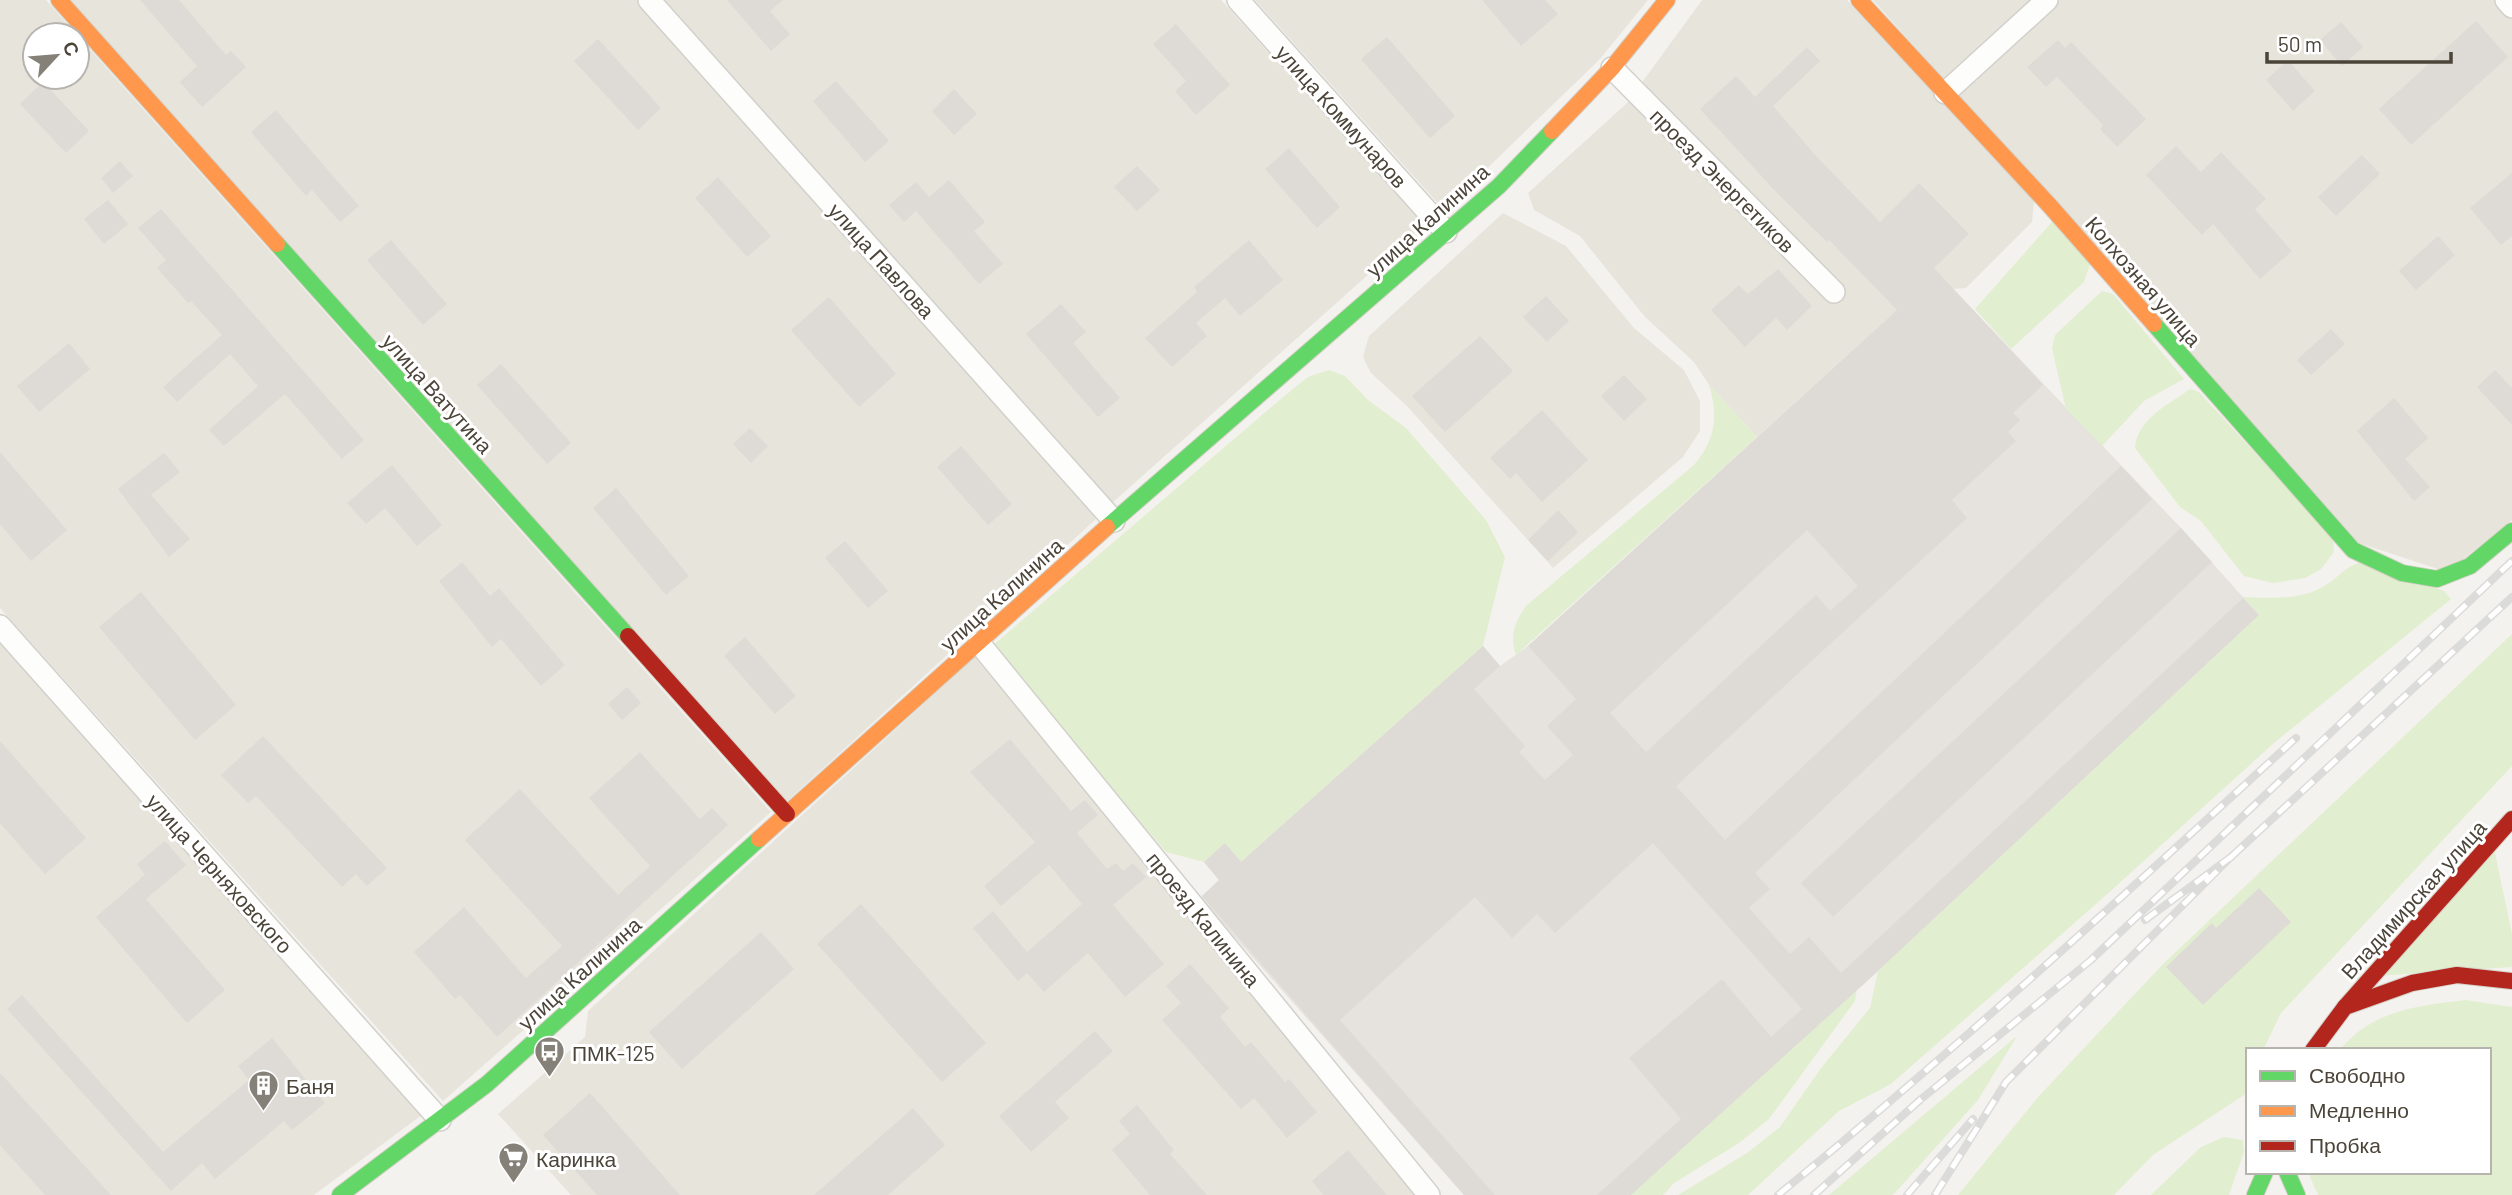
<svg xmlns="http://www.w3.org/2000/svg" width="2512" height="1195" viewBox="0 0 2512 1195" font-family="Barlow,sans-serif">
  <rect width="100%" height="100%" fill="#f4f2ee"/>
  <g fill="#e7e4dc">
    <path d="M 0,0 L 46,0 L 77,35 L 35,35 L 35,77 L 77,77 L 77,35 L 771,812 L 443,1101 L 0,608 Z"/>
    <path d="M 69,0 L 637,0 L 1097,518 L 785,803 Z"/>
    <path d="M 665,0 L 1221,0 L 1424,225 L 1112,503 Z"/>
    <path d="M 1255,0 L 1648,0 L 1600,59 L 1444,210 Z"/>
    <path d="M 1702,0 L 1847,0 L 2034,201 L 2032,222 L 1966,288 L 1953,289 L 1938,273 L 1757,437 L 1709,385 L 1694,362 L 1645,317 L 1580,236 L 1534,210 L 1528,193 L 1627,103 Z"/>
    <path d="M 1873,0 L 2512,0 L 2512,520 L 2447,572 L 2359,543 Z"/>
    <path d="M 1503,213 L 1566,246 L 1634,328 L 1684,370 L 1700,401 L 1700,431 L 1683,457 L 1553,568 L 1406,405 L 1371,373 L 1363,357 L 1369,336 Z"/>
    <path d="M 0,633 L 430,1109 L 314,1195 L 0,1195 Z"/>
    <path d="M 976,656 L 1222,956 L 1419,1195 L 571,1195 L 498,1114 L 585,1037 L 588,1011 Z"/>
  </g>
  <path fill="#e6e2de" d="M 1938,273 L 2181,528 L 2259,615 L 1878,971 L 1631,1195 L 1464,1195 L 1200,898 L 1219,880 L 1204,862 L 1225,843 L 1242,861 L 1483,646 L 1500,666 L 1528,646 Z"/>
  <g fill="#e1eecf">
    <path d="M 2052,222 L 2090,264 L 2084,282 L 2011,349 L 1975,309 Z"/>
    <path d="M 2102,291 L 2113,294 L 2184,379 L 2144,401 L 2102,446 L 2066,409 L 2052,348 L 2055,335 Z"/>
    <path d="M 1329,370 L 1345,376 L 1368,400 L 1406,428 L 1486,520 L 1505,557 L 1483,646 L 1241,862 L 1225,844 L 1204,862 L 1166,852 L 991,647 L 1282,398 L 1308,377 Z"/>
    <path d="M 1709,385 L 1757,437 L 1516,655 C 1509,635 1515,621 1527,605 L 1694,465 C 1715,440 1719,417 1709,385 Z"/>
    <path d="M 2190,389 L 2199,392 L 2333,538 L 2334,552 L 2321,569 L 2305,578 L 2273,583 L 2244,576 L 2201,521 L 2180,507 L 2135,448 C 2137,419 2168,405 2190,389 Z"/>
    <path d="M 2361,562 L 2444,591 L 2451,599 L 2274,743 L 2104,897 L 1891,1084 L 1839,1111 L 1748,1195 L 1678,1195 L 1747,1153 L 1780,1127 L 1821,1068 L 1870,1008 L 1878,971 L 2259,615 L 2243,597 C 2273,598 2303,601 2329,583 C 2340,575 2347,566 2361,562 Z"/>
    <path d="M 2512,634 L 2512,766 L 2281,1013 L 2263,1050 L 2248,1050 L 2248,1089 L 2244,1095 L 2153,1155 L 2114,1195 L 1958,1195 L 2039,1096 L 2163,964 Z"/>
    <path d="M 2494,848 L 2512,934 L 2512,967 L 2377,976 Z"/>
    <path d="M 1857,990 L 1855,1001 L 1769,1119 L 1739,1143 L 1674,1183 L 1663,1195 L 1631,1195 Z"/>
    <path d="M 2465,1000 L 2512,1007 L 2512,1195 L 2318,1195 L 2308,1172 L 2489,1172 L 2489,1050 L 2340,1050 C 2372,1010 2417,1006 2465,1000 Z"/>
    <path d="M 2017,1036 L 1978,1100 L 1893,1195 L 1829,1195 Z"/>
    <path d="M 2224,1137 L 2243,1140 L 2244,1152 L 2229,1195 L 2151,1195 L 2201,1147 Z"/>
  </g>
  <g fill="#dedbd6" fill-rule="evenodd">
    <path d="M 140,0 L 179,0 L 226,55 L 231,51 L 246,67 L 202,107 L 180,82 L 197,66 Z"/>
    <path d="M 727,0 L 783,0 L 770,11 L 790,34 L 771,51 Z"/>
    <path d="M 1482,0 L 1545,0 L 1558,14 L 1521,46 Z"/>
    <path d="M 2476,21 L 2508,57 L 2411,145 L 2379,109 Z"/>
    <path d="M 2341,22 L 2363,47 L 2342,66 L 2320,40 Z"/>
    <path d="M 1176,24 L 1230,85 L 1196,115 L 1175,91 L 1186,81 L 1153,44 Z"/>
    <path d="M 1387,37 L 1455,116 L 1430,138 L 1361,59 Z"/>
    <path d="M 598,39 L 661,108 L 638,130 L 574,61 Z"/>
    <path d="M 2058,40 L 2065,48 L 2071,42 L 2146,119 L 2117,147 L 2100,129 L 2103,125 L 2057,77 L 2046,87 L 2027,67 Z"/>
    <path d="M 1807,47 L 1820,61 L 1773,106 L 1816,156 L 1880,222 L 1919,183 L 1969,234 L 1934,268 L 2043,385 L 2013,413 L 2020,420 L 2008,432 L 2016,441 L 1952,500 L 1967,518 L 1676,786 L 1725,840 L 2121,466 L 2152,499 L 1755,873 L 1770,889 L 1749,908 L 1790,954 L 1809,937 L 1841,973 L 2243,598 L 2259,615 L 1865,983 L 1631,1195 L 1597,1195 L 1681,1119 L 1629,1058 L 1722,979 L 1771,1037 L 1802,1009 L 1653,843 L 1555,933 L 1537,914 L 1512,938 L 1475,897 L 1340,1020 L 1495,1195 L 1464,1195 L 1202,896 L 1219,880 L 1204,862 L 1225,843 L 1241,862 L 1483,646 L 1500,666 L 1474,689 L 1525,746 L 1519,752 L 1545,780 L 1573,755 L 1547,726 L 1576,699 L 1528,646 L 1897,310 L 1829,240 L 1827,242 L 1776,192 L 1700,109 L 1736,76 L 1755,97 ZM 1807,530 L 1858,586 L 1830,611 L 1816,595 L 1646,752 L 1610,713 Z"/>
    <path d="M 2288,60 L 2315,91 L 2293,111 L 2266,80 Z"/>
    <path d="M 836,81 L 889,141 L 865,162 L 813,101 Z"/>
    <path d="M 43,82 L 89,131 L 66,153 L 20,104 Z"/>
    <path d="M 954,89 L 977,114 L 954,135 L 932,111 Z"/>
    <path d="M 276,110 L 359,206 L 340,222 L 312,190 L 306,196 L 251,132 Z"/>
    <path d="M 2176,146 L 2201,172 L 2221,152 L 2266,199 L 2255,209 L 2292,251 L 2260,279 L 2213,224 L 2202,235 L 2146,175 Z"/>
    <path d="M 1289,148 L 1340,207 L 1317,228 L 1265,169 Z"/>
    <path d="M 2362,155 L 2380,174 L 2336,216 L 2318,197 Z"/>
    <path d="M 120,161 L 133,176 L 113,193 L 101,178 Z"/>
    <path d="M 1137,166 L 1160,190 L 1137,211 L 1114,187 Z"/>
    <path d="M 2512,173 L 2512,236 L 2501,245 L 2470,208 Z"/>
    <path d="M 718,177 L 771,236 L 747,257 L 695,198 Z"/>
    <path d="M 949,180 L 985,222 L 974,231 L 1003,264 L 979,284 L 916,211 L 904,222 L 889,205 L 916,182 L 929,197 Z"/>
    <path d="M 108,200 L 128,224 L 104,244 L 84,219 Z"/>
    <path d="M 161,209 L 364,440 L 342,459 L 285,394 L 224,446 L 209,430 L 258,386 L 230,354 L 177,402 L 163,387 L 222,335 L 191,301 L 188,303 L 157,268 L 166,260 L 138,228 Z"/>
    <path d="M 2438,236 L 2455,255 L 2416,290 L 2399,271 Z"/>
    <path d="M 391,240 L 447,304 L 423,325 L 367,260 Z"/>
    <path d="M 1249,240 L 1283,280 L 1240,316 L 1225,298 L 1196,323 L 1207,336 L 1172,367 L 1145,338 L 1197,292 L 1194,287 Z"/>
    <path d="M 1778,269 L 1812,306 L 1787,330 L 1776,318 L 1745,347 L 1711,310 L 1739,285 L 1748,294 Z"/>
    <path d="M 1546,296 L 1569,321 L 1547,342 L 1523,317 Z"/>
    <path d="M 829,297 L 896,374 L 859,407 L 791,330 Z"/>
    <path d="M 1061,304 L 1086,332 L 1073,343 L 1120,398 L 1098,417 L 1026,334 Z"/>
    <path d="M 2331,329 L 2345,344 L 2311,375 L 2297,360 Z"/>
    <path d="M 1480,336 L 1513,371 L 1445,432 L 1412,396 Z"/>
    <path d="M 69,343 L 90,369 L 39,412 L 17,386 Z"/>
    <path d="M 501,364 L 571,443 L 547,464 L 477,385 Z"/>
    <path d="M 2495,370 L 2512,388 L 2512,425 L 2477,387 Z"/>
    <path d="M 1624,375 L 1647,399 L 1624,421 L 1601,396 Z"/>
    <path d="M 2394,398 L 2428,438 L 2405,459 L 2430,487 L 2414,501 L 2357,431 Z"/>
    <path d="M 1542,410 L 1588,460 L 1542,502 L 1516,473 L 1510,479 L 1490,458 Z"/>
    <path d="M 750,428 L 768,446 L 751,463 L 733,444 Z"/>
    <path d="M 961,446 L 1012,504 L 988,525 L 937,467 Z"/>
    <path d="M 0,452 L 67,530 L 31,561 L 0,524 Z"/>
    <path d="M 164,453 L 180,472 L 151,495 L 190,539 L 169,557 L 118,489 Z"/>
    <path d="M 392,465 L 442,525 L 417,546 L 385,508 L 366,524 L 347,503 Z"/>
    <path d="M 616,488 L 689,576 L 666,595 L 593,508 Z"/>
    <path d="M 1558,510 L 1578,532 L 1548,561 L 1528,540 Z"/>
    <path d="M 2181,528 L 2212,562 L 1833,917 L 1801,883 Z"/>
    <path d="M 845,541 L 888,591 L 868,608 L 825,558 Z"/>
    <path d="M 462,562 L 490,596 L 499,588 L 565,665 L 541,686 L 501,639 L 492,647 L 439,581 Z"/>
    <path d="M 141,592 L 236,705 L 195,740 L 99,627 Z"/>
    <path d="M 745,637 L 796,696 L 775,714 L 724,656 Z"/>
    <path d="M 627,687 L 641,703 L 622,720 L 608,704 Z"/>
    <path d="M 263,736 L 387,868 L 367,886 L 356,874 L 342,887 L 256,796 L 248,803 L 221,775 Z"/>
    <path d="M 1010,739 L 1071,811 L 1085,800 L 1098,815 L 1077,833 L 1107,869 L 1116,863 L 1123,871 L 1133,863 L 1146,877 L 1113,905 L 1164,964 L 1125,997 L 1088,953 L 1044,992 L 1027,973 L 1018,981 L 973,928 L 993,911 L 1027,952 L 1082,904 L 1049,865 L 1001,906 L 984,886 L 1035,842 L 970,772 Z"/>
    <path d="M 0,741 L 86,838 L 45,874 L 0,823 Z"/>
    <path d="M 640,752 L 700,819 L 712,808 L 728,825 L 497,1037 L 460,995 L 455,999 L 414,952 L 464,907 L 526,978 L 562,946 L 465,840 L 520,789 L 618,895 L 650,866 L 589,798 Z"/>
    <path d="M 165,841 L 186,865 L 146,899 L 225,990 L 187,1023 L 96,917 L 145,875 L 137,864 Z"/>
    <path d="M 2259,888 L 2291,922 L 2203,1005 L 2166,967 L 2212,923 L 2216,928 Z"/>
    <path d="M 861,904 L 986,1043 L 942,1082 L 817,944 Z"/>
    <path d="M 761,932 L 794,969 L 682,1069 L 649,1032 Z"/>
    <path d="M 1190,964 L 1229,1008 L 1220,1017 L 1245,1047 L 1251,1042 L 1285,1082 L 1289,1079 L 1317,1112 L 1287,1138 L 1254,1098 L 1241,1109 L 1162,1020 L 1181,1003 L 1166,986 Z"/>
    <path d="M 22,995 L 163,1152 L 249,1080 L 238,1066 L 272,1038 L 325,1103 L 292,1130 L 284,1121 L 215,1179 L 202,1163 L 171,1191 L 7,1009 Z"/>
    <path d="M 1095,1031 L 1113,1051 L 1055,1102 L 1069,1118 L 1031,1152 L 999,1116 Z"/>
    <path d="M 0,1073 L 111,1195 L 45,1195 L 0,1145 Z"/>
    <path d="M 590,1093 L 680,1195 L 597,1195 L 543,1135 Z"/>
    <path d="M 1137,1105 L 1174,1150 L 1170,1154 L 1207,1195 L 1150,1195 L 1112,1150 L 1130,1134 L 1119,1121 Z"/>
    <path d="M 913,1108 L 945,1145 L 888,1195 L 814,1195 Z"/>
    <path d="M 1348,1150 L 1387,1195 L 1324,1195 L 1312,1181 Z"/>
  </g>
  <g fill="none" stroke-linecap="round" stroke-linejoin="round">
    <defs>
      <g id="street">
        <path d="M 649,0 L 1114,521"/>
        <path d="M 1238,0 L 1446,232"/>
        <path d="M 2506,0 L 2512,7"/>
        <path d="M 1612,68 L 1834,292"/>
        <path d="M 1945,93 L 2047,0"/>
        <path d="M 0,626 L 440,1120"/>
        <path d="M 979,643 L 1429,1195"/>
      </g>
      <g id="fast">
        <path d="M 277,244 L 628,636"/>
        <path d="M 2154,324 L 2353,550 L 2402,573 L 2437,579 L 2470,566 L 2512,531"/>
        <path d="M 1107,527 L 1499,186 L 1552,131"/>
        <path d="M 2287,1172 L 2297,1195"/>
        <path d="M 340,1195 L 487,1084 L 759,839"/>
        <path d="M 2255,1195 L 2265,1172"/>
      </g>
      <g id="slow">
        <path d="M 59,0 L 277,244"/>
        <path d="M 1859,0 L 2050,206 L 2154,324"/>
        <path d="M 1552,131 L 1612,68 L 1667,0"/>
        <path d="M 759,839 L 1107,527"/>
      </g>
      <g id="jam">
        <path d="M 628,636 L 787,814"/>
        <path d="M 2345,1007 L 2512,819"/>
        <path d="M 2313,1050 L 2345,1007 L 2412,983 L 2457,975 L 2512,981"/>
      </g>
    </defs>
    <use href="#street" stroke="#d2d0cb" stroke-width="24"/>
    <use href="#fast" stroke="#d3cfc5" stroke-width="18"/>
    <use href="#slow" stroke="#d3cfc5" stroke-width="18"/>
    <use href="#jam" stroke="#d3cfc5" stroke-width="18"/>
    <use href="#street" stroke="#fdfdfc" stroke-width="21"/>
    <use href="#fast" stroke="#63d668" stroke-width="16"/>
    <use href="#slow" stroke="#ff974d" stroke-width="16"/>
    <use href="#jam" stroke="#b3261e" stroke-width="16"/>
    <defs>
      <g id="rail">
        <path d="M 2231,857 L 2512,597"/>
        <path d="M 1778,1195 C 1956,1050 2126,893 2296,738"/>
        <path d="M 1814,1195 L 1920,1100 L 2091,960 L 2512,561"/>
        <path d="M 1907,1195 L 1973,1119"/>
        <path d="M 1935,1195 L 2006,1082 L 2231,857 L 2145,920"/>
      </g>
    </defs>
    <use href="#rail" stroke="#dbdbda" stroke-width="8"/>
    <use href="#rail" stroke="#fff" stroke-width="5" stroke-dasharray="16" stroke-linecap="butt"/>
  </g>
  <defs>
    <symbol id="bus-pin" viewBox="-11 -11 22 30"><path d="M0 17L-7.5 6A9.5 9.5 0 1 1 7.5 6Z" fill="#868178" stroke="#fff"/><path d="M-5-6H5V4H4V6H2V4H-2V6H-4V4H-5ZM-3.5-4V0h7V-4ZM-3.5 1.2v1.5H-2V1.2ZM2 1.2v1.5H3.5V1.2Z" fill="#fff"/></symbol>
    <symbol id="building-pin" viewBox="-11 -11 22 30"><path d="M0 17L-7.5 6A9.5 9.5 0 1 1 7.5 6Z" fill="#868178" stroke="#fff"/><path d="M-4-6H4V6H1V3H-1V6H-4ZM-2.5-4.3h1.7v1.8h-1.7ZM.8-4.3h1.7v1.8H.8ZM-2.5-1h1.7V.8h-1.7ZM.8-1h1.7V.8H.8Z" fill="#fff"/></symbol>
    <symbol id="supermarket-pin" viewBox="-11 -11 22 30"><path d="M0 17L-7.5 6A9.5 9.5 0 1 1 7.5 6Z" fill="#868178" stroke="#fff"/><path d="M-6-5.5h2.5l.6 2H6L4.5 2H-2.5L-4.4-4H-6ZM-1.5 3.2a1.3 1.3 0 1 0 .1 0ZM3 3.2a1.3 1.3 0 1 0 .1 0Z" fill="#fff"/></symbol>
  </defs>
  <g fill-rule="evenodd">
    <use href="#bus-pin" x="532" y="1034" width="35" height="47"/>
    <use href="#building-pin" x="246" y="1068" width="35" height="47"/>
    <use href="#supermarket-pin" x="496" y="1140" width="35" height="47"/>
  </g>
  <g text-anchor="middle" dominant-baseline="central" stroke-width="6" stroke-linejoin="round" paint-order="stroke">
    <g font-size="21" fill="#4b4439" stroke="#fff">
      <text transform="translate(1342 116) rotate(48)">улица Коммунаров</text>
      <text transform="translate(1723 180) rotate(45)">проезд Энергетиков</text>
      <text transform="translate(1427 220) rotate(-42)">улица Калинина</text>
      <text transform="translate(882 260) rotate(48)">улица Павлова</text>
      <text transform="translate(2144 281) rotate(49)">Колхозная улица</text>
      <text transform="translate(438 393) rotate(48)">улица Ватутина</text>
      <text transform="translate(1001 594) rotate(-42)">улица Калинина</text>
      <text transform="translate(220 873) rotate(48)">улица Черняховского</text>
      <text transform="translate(2413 899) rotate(-48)">Владимирская улица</text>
      <text transform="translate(1204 919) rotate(51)">проезд Калинина</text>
      <text transform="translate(579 973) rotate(-42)">улица Калинина</text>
    </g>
    <g font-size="21" fill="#4b4439" stroke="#fff" text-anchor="start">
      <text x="572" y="1052">ПМК-125</text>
      <text x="286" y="1085">Баня</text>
      <text x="536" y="1158">Каринка</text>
    </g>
  </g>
  <rect x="2246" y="1048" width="245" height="126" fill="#ffffff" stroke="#b7b4b0" stroke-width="2"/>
  <rect x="2260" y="1071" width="35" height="10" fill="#63d668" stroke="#b7b4b0" stroke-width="2"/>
  <text x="2309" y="1083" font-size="21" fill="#4b4439">Свободно</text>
  <rect x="2260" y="1106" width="35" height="10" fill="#ff974d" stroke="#b7b4b0" stroke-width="2"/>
  <text x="2309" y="1118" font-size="21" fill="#4b4439">Медленно</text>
  <rect x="2260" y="1141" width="35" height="10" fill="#b3261e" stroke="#b7b4b0" stroke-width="2"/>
  <text x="2309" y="1153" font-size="21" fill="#4b4439">Пробка</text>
  <g transform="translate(56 56) rotate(64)"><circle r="33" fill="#ffffff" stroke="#b7b4b0" stroke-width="2"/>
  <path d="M0-5L12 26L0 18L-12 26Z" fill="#868178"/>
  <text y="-10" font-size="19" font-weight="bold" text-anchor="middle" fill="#4b4439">С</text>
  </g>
  <path d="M2267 52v10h184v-10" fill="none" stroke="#4b4439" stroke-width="3.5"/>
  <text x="2278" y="52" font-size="21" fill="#4b4439" stroke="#ffffff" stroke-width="5" paint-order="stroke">50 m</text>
</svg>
